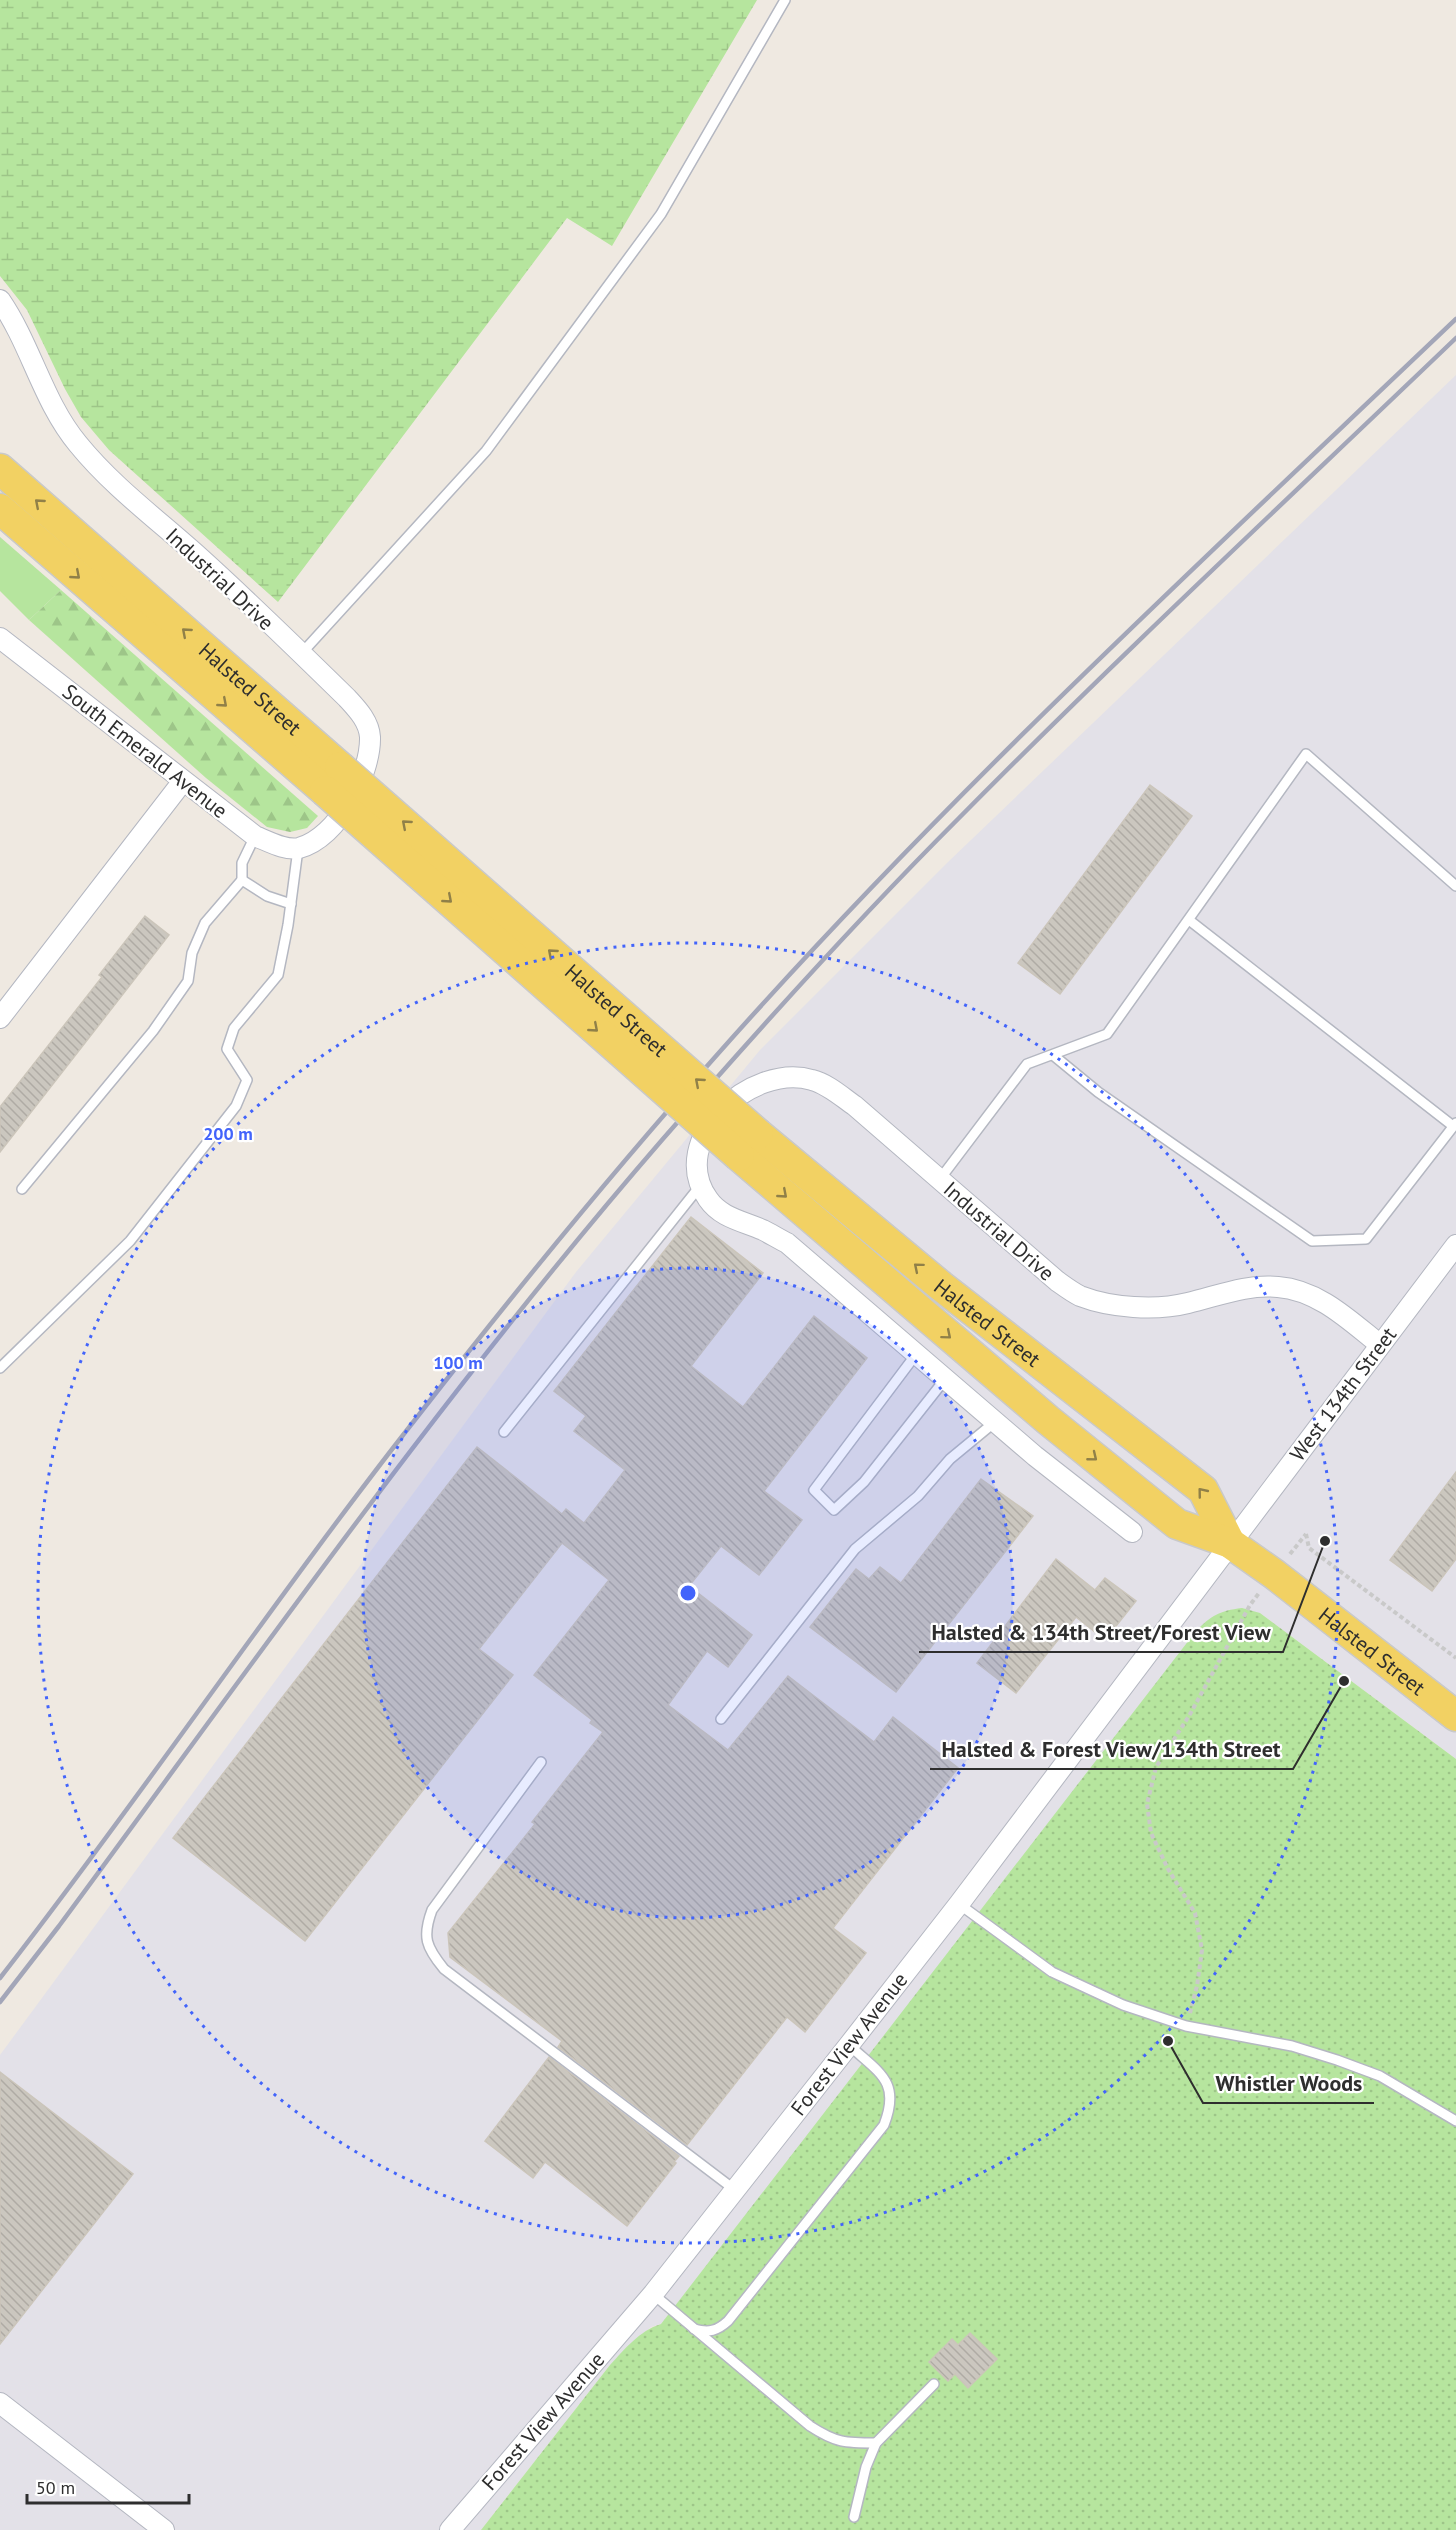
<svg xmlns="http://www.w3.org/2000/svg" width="1456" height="2530" viewBox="0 0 1456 2530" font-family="'PT Sans',sans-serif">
  <defs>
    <pattern id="forest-firs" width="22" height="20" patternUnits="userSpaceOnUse" patternTransform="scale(1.5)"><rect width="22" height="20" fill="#b6e59e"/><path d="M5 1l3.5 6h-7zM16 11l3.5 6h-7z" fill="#9dc588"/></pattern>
    <pattern id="wetland-marsh" width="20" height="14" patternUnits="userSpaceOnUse" patternTransform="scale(1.5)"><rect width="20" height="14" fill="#b6e59e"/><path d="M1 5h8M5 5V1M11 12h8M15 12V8" fill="none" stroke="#9dc588"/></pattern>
    <pattern id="park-dots" width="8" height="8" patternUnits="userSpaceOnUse" patternTransform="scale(1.5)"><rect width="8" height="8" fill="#b6e59e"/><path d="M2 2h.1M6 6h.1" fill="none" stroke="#9dc588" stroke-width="1.8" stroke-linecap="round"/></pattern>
    <pattern id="building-back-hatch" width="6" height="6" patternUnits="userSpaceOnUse" patternTransform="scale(1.5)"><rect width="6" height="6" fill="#cbc7bf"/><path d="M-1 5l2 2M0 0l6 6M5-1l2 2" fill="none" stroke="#afaba4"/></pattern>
  </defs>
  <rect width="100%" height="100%" fill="#efe9e1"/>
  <path fill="#e3e1e8" d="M 1456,375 L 1456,1759 L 1260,1613 L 661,2324 L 651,2327 L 610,2365 L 481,2530 L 0,2530 L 0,2055 L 576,1272 L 760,1050 L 948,862 Z"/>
  <path fill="#b6e59e" d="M 0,537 L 61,590 L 29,620 L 0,591 Z"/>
  <path fill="url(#forest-firs)" d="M 61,590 L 318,816 L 307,828 L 290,832 L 267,827 L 206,778 L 29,620 Z"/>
  <path fill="url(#wetland-marsh)" d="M 0,0 L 757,0 L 612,246 L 567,218 L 278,602 L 109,450 L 81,417 L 65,389 L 27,310 L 0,276 Z"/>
  <path fill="url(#park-dots)" d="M 1242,1608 L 1260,1613 L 1456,1759 L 1456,2530 L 481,2530 L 610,2365 C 625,2349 639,2331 661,2324 L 1196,1631 C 1212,1615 1219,1611 1242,1608 Z"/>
  <g fill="url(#building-back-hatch)" stroke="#cbc5ba" stroke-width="1.5">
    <path d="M 1150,785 L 1192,816 L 1060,994 L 1018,963 Z"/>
    <path d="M 145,916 L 169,935 L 0,1152 L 0,1107 L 102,977 L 99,975 Z"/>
    <path d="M 691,1217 L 763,1273 L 691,1366 L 743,1407 L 814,1316 L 867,1358 L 764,1491 L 802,1520 L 759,1575 L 721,1546 L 689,1586 L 752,1635 L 728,1667 L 707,1651 L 668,1705 L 728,1750 L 788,1676 L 874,1742 L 893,1717 L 958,1768 L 833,1928 L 866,1953 L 805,2032 L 787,2017 L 687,2145 L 558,2047 L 562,2041 L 450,1957 L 448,1933 L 535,1824 L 532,1822 L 603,1732 L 590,1723 L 592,1720 L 534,1675 L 609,1580 L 562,1543 L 479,1649 L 513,1675 L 305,1941 L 173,1838 L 477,1447 L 562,1514 L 566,1509 L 584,1523 L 625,1470 L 574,1431 L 586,1416 L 554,1391 Z"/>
    <path d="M 1456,1472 L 1456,1559 L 1432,1591 L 1390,1560 Z"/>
    <path d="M 981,1479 L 1033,1516 L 896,1692 L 810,1627 L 856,1569 L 869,1579 L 880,1567 L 901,1583 Z"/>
    <path d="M 1056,1559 L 1095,1590 L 1105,1578 L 1136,1601 L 1105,1640 L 1076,1617 L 1016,1693 L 977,1663 Z"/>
    <path d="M 549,2057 L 679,2156 L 674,2162 L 676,2163 L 627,2226 L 545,2162 L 533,2178 L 485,2141 Z"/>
    <path d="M 0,2072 L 133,2174 L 0,2344 Z"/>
    <path d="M 970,2333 L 997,2359 L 968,2388 L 955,2374 L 948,2381 L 929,2362 L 952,2339 L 958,2345 Z"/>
  </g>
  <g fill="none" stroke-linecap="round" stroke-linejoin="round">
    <defs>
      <g id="service">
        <path d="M 301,654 L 486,451 L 661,214 L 785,0"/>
        <path d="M 242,880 L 242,863 L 255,836"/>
        <path d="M 1189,920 L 1453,1126"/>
        <path d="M 1053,1055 L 1098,1092 L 1312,1241 L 1366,1239 L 1456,1123"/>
        <path d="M 940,1179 L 1027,1064 L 1107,1034 L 1306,754 L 1456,886"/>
        <path d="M 22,1189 L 153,1031 L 188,981 L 192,953 L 205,923 L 242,880 L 267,896 L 291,904"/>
        <path d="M 917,1353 L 814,1490 L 834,1510 L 864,1482 L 946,1378"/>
        <path d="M 0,1368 L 130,1241 L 236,1106 L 247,1080 L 227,1049 L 234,1028 L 278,975 L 288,925 L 298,849"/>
        <path d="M 504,1432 L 700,1186"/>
        <path d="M 721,1719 L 855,1549 L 918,1496 L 950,1459 L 996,1421"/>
        <path d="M 541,1762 L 432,1910 C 422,1937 426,1947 444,1969 L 735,2190"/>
        <path d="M 959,1904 L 1052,1972 L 1123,2005 L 1186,2026 L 1292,2046 L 1337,2060 L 1380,2076 L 1456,2121"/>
        <path d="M 653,2294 L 810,2426 C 836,2443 845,2443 876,2443"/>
        <path d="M 694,2329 C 709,2333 717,2331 728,2321 L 884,2125 C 901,2081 879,2073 849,2045"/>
        <path d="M 854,2517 L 866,2467 L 876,2443 L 934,2384"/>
      </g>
      <g id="minor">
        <path d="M 0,300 C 31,345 43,402 78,444 C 112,486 158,520 198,556 C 249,602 298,650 347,698 C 357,709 369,721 370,737 C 371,774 338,838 299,848 C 285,851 268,841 255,836 L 0,638"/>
        <path d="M 0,1018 L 183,781"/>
        <path d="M 1132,1532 L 1035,1456 L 787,1243 C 779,1239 771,1234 763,1230 C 743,1221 721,1218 708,1199 C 666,1140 751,1062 812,1080 C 828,1084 842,1097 855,1106 L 1057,1281 C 1064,1286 1072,1292 1080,1296 C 1111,1308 1156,1311 1188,1303 C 1218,1296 1246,1284 1278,1287 C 1318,1290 1349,1320 1379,1344"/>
        <path d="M 0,2403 L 164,2530"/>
        <path d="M 450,2530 L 653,2294 L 849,2045 L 959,1904 L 1456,1245"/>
      </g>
      <g id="primary">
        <path id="s1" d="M 0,469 L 340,767"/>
        <path d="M 0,509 L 325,791"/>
        <path id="s2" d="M 758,1134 L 941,1286 L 1203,1490 L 1230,1543"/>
        <path id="s3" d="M 739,1156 L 1048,1420 L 1177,1524 L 1230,1543 L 1274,1574 L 1456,1716"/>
      </g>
    </defs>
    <use href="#service" stroke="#b4b7c1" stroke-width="12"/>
    <use href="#minor" stroke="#b4b7c1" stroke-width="22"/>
    <use href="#primary" stroke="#c9c9c9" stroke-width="33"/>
    <g stroke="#c9c9c9" stroke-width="4" stroke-dasharray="4.5 3" stroke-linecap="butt">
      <path d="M 1306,1534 L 1309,1548 L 1456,1658"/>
      <path d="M 1290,1554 L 1306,1534"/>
      <path d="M 1190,2013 L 1197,1986 L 1202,1950 L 1195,1913 L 1168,1869 L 1151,1833 L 1147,1804 L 1156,1767 L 1189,1716 L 1250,1605 L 1259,1593"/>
    </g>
    <use href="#service" stroke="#fff" stroke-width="9"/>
    <use href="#minor" stroke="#fff" stroke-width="20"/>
    <use href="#primary" stroke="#f2d163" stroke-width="30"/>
    <g stroke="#a3a6b8" stroke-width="4.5">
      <path d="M 0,1978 C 146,1791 278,1593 425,1407 C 518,1288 615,1169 716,1056 C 947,795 1204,559 1456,319"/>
      <path d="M 0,2002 L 59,1926 C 255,1661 445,1390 662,1140 C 757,1031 855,922 958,819 C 1120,655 1289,498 1456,338"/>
    </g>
    <defs>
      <g id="primary-bridge">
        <path id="s4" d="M 340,767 L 758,1134"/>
        <path d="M 325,791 L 739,1156"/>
      </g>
    </defs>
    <use href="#primary-bridge" stroke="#c9c9c9" stroke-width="33" stroke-linecap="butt"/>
    <use href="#primary-bridge" stroke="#f2d163" stroke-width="30"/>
  </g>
  <defs><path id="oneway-chevron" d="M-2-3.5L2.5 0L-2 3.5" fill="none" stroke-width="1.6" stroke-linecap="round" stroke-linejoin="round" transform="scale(1.5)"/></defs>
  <g stroke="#908048">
    <use href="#oneway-chevron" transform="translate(39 503) rotate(-139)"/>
    <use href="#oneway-chevron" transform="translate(76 575) rotate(41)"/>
    <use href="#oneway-chevron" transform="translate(186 632) rotate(-139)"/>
    <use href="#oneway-chevron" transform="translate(223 703) rotate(41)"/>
    <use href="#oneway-chevron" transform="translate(406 824) rotate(-139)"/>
    <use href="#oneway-chevron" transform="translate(448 899) rotate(41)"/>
    <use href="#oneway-chevron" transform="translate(552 953) rotate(-139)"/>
    <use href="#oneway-chevron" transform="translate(594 1028) rotate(41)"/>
    <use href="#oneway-chevron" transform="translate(699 1082) rotate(-139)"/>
    <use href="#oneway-chevron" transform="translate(783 1194) rotate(41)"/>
    <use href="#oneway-chevron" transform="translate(918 1267) rotate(-140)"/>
    <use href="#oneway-chevron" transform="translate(947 1335) rotate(40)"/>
    <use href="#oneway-chevron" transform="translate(1093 1457) rotate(39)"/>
    <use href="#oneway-chevron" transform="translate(1202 1492) rotate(-129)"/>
  </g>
  <circle cx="688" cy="1593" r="325" fill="#4264fb" fill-opacity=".12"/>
  <g fill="none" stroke="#4264fb" stroke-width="3" stroke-dasharray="3 6">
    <circle cx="688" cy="1593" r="325"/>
    <circle cx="688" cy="1593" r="650"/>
  </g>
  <g text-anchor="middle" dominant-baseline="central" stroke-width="4.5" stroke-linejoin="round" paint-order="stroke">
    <g font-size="21" fill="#2e2e2e" stroke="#fff">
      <text transform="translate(220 579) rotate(43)">Industrial Drive</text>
      <text stroke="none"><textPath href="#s1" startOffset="333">Halsted Street</textPath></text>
      <text transform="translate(145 751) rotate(38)">South Emerald Avenue</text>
      <text stroke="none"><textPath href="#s4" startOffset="368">Halsted Street</textPath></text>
      <text transform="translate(999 1231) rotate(41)">Industrial Drive</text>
      <text stroke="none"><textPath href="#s2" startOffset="297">Halsted Street</textPath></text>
      <text transform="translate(1343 1394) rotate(-53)">West 134th Street</text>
      <text stroke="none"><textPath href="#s3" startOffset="807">Halsted Street</textPath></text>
      <text transform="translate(849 2044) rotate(-52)">Forest View Avenue</text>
      <text transform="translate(543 2421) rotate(-49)">Forest View Avenue</text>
    </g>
  </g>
  <circle cx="688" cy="1593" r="9" fill="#4264fb" stroke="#fff" stroke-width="3"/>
  <g font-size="18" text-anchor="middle" font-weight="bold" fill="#4264fb" stroke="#fff" stroke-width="4.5" stroke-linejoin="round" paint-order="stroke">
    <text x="228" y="1140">200 m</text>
    <text x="458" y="1369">100 m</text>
  </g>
  <path fill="none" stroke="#2e2e2e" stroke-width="2" d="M1325 1541L1283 1652H919M1344 1681L1293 1769H930M1168 2041L1203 2103H1374"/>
  <g fill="#2e2e2e" stroke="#fff" stroke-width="2">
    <circle cx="1325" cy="1541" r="6"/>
    <circle cx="1344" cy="1681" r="6"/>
    <circle cx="1168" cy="2041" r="6"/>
  </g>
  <g font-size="22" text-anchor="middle" font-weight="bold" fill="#2e2e2e" stroke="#fff" stroke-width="4.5" stroke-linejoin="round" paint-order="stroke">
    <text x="1101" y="1640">Halsted &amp; 134th Street/Forest View</text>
    <text x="1111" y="1757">Halsted &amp; Forest View/134th Street</text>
    <text x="1289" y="2091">Whistler Woods</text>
  </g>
  <path d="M27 2494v9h162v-9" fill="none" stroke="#2e2e2e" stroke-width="3"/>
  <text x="36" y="2494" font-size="18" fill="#2e2e2e" stroke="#ffffff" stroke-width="4.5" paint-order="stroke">50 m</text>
</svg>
